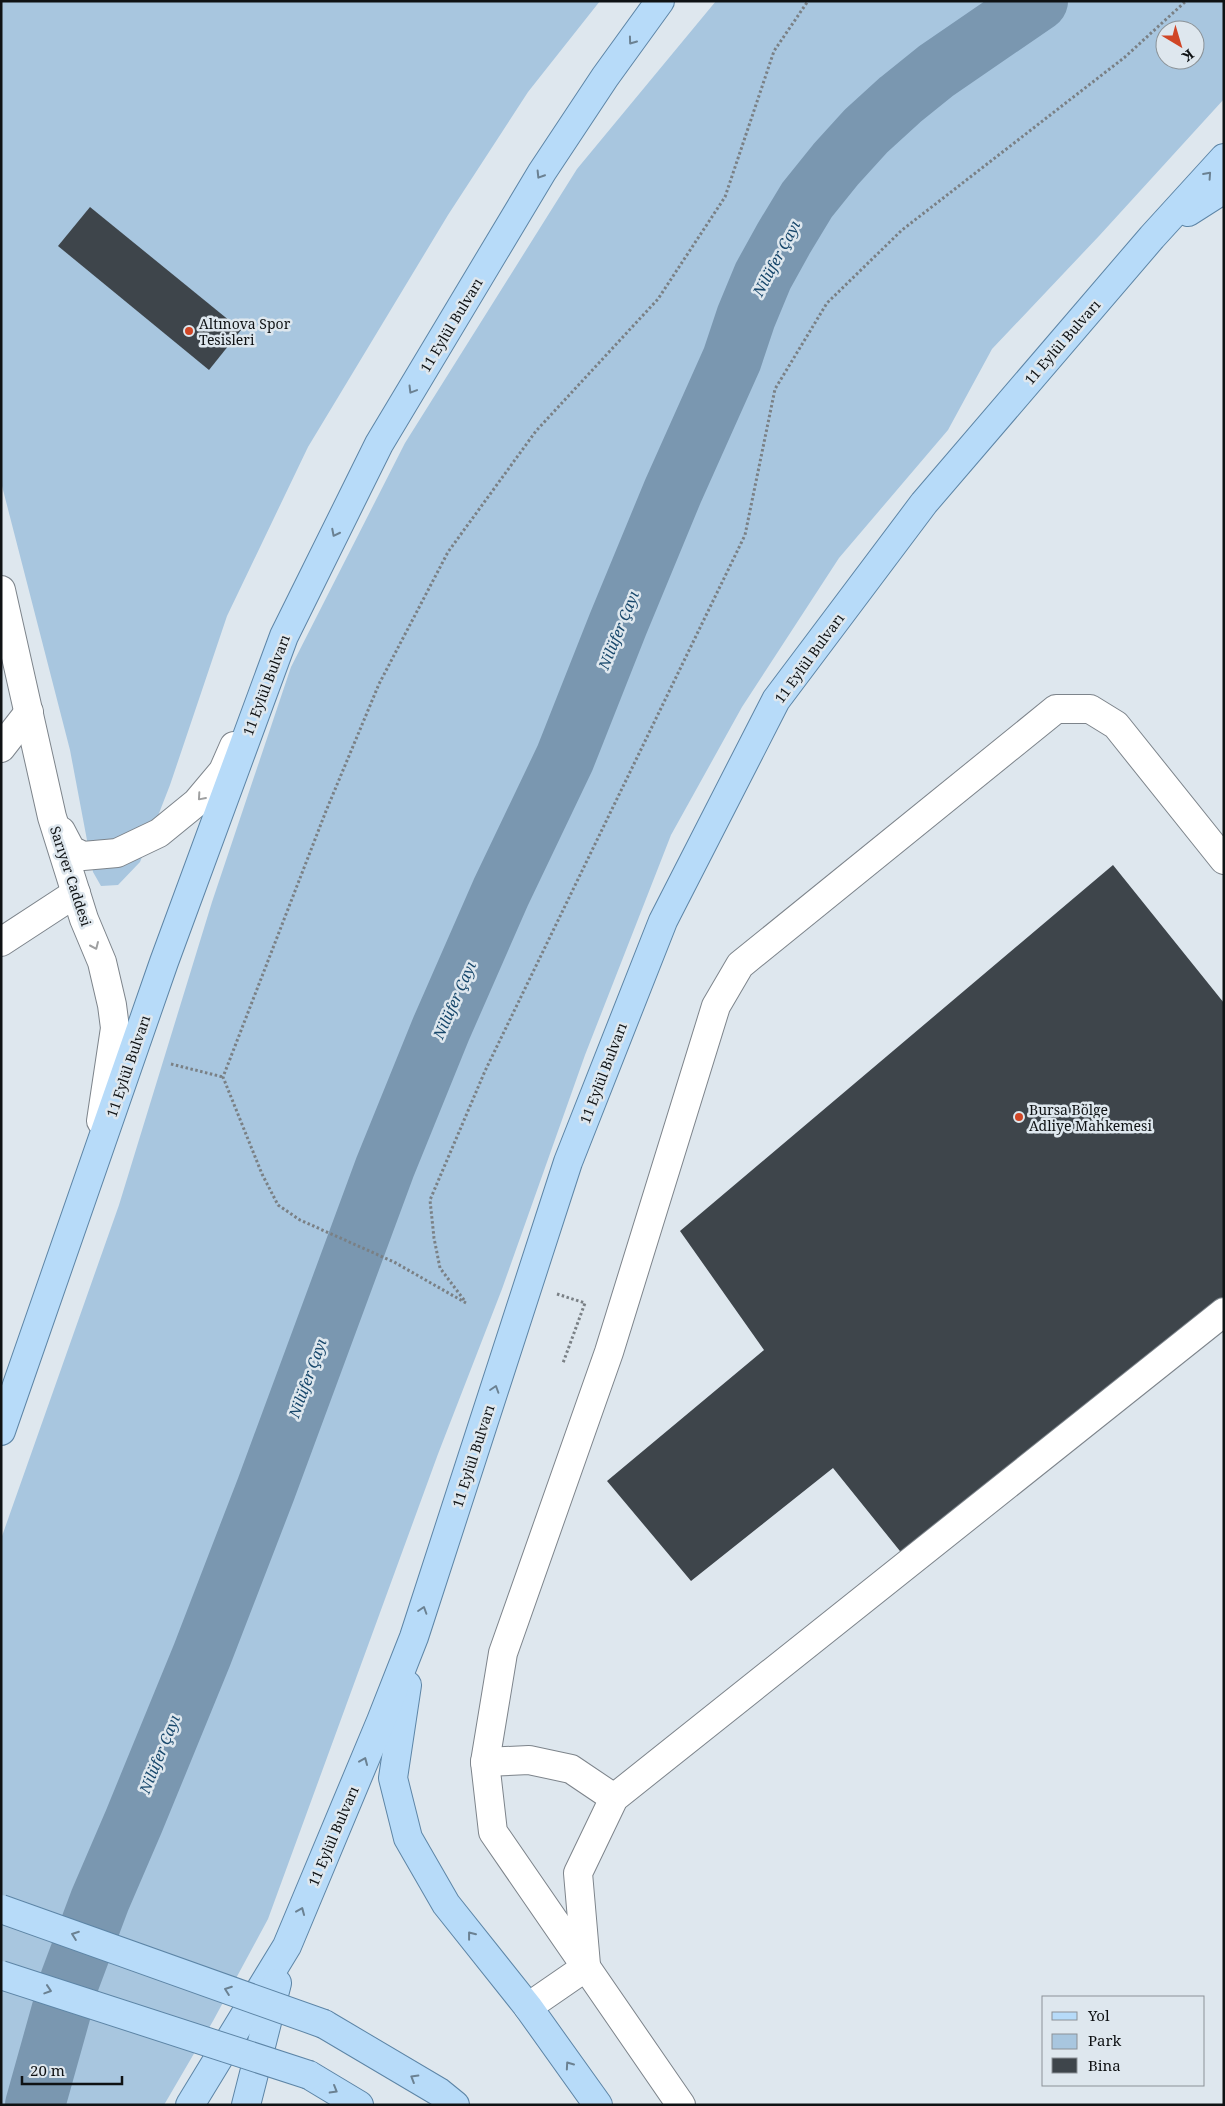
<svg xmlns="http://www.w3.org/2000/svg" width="1225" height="2106" viewBox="0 0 1225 2106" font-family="'Noto Serif',serif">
  <rect width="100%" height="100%" fill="#dee7ee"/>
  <g fill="#a8c6df" fill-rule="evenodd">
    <path d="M 1,1 L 600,1 L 528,92 L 448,215 L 308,447 L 227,616 L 170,785 L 140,862 L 118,885 L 101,886 L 93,872 L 70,750 L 1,482 Z"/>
    <path d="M 716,1 L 1224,1 L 1224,99 L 1099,236 L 992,349 L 948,430 L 839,558 L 742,707 L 671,835 L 585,1055 L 502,1289 L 438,1454 L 268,1919 L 213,2021 L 164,2105 L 1,2105 L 1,1539 L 119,1205 L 212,902 L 291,667 L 405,443 L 577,169 ZM 1165,30 L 1195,30 L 1195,60 L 1165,60 Z"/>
  </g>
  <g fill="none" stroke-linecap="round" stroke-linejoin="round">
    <path stroke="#7a97b0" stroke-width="60" d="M 35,2105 L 70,1980 L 100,1900 L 134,1821 L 202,1655 L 266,1489 L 385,1167 L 441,1029 L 501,892 L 565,758 L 618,624 L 673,491 L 732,359 L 746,317 L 763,276 L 784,238 L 807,200 L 836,164 L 866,131 L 900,100 L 936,71 L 1038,1"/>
  </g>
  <g fill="#3e454b">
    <path d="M 90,207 L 241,330 L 209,370 L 58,246 Z"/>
    <path d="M 1113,865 L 1224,1003 L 1224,1310 L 908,1561 L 833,1468 L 691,1581 L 607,1481 L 764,1350 L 680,1231 Z"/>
  </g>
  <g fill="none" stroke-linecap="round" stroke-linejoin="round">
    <defs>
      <g id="minor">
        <path d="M 1,590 L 52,817 L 84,919 L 102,962 L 112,1005 L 115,1028 L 101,1121"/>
        <path d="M 1,748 L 29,712"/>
        <path d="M 61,831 L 71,850 L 83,856 L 117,853 L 159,833 L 197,802 L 223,771 L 234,746"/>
        <path d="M 1,942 L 76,893"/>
        <path d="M 485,1762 L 529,1760 L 571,1769 L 614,1798"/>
        <path d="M 586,1965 L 578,1873 L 614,1798 L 1224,1312"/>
        <path d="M 528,2007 L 586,1967"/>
        <path d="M 681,2105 L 493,1832 L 485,1762 L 503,1653 L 609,1352 L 716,1006 L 740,965 L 1056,709 L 1090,709 L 1116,725 L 1224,860"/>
      </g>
      <g id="major">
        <path d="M 1188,212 L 1224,189"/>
        <path d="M 1,1431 L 164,962 L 284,636 L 379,444 L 542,172 L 605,77 L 660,1"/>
        <path d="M 407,1685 L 393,1778 L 408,1838 L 446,1904 L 528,2007 L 598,2105"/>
        <path d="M 324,2024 L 439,2092 L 455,2105"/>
        <path d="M 309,2075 L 359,2105"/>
        <path d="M 190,2105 L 287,1946 L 381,1721 L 414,1637 L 568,1162 L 663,921 L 776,700 L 924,503 L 1152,237 L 1224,158"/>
        <path d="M 246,2105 L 277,1983"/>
      </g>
    </defs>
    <use href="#minor" stroke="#7d848b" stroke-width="30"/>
    <use href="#major" stroke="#5d85a6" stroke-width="30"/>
    <g stroke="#7a8085" stroke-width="3" stroke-dasharray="2.5 2.5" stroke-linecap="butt">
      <path d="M 171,1064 L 223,1077"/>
      <path d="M 557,1294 L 585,1303 L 563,1363"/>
      <path d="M 464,1300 L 440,1268 L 434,1238 L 430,1200 L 485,1071 L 745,535 L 775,389 L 827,303 L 902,230 L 1125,57 L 1186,1"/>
      <path d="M 466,1303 L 394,1262 L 300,1220 L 278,1205 L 262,1174 L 223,1077 L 326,811 L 379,684 L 448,552 L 536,431 L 658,299 L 725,197 L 774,51 L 808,1"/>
    </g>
    <use href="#minor" stroke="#fff" stroke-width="28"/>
    <use href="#major" stroke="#b7dbf9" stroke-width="28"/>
    <defs>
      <g id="major-bridge">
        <path d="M 1,1909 L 324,2024"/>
        <path d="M 1,1975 L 309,2075"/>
      </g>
    </defs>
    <use href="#major-bridge" stroke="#5d85a6" stroke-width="30" stroke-linecap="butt"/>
    <use href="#major-bridge" stroke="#b7dbf9" stroke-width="28"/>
  </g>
  <defs><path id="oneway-chevron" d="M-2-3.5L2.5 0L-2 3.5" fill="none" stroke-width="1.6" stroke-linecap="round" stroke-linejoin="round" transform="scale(1.25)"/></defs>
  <g stroke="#6b8192">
    <use href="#oneway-chevron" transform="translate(632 41) rotate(126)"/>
    <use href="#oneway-chevron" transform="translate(540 175) rotate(122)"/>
    <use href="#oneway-chevron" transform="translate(1208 175) rotate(-48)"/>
    <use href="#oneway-chevron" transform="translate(412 390) rotate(121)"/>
    <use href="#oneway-chevron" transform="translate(335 533) rotate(117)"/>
    <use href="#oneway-chevron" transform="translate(495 1389) rotate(-72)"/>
    <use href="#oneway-chevron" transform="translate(423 1610) rotate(-72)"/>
    <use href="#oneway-chevron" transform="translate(364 1761) rotate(-67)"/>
    <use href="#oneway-chevron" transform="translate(301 1911) rotate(-67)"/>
    <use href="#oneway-chevron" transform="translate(75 1935) rotate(-160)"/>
    <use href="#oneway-chevron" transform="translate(471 1935) rotate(-128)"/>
    <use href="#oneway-chevron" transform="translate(48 1990) rotate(18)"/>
    <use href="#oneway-chevron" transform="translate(228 1990) rotate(-160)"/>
    <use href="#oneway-chevron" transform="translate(569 2065) rotate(-125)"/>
    <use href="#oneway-chevron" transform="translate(414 2078) rotate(-149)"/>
    <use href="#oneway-chevron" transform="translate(334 2090) rotate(30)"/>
  </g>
  <g stroke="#9fa0a1">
    <use href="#oneway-chevron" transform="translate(201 797) rotate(131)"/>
    <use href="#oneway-chevron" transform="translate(95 946) rotate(66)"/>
  </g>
  <g fill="#d04626" stroke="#dee7ee" stroke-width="2">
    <circle cx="189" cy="331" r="5"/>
    <circle cx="1019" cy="1117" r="5"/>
  </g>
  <g text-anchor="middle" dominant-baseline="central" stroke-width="5" stroke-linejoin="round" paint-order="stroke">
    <g font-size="14" fill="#0f1214" stroke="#dee7ee" text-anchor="start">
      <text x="199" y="323">Altınova Spor<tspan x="199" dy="16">Tesisleri</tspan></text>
      <text x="1029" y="1109">Bursa Bölge<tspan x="1029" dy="16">Adliye Mahkemesi</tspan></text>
    </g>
    <g font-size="14" fill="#0f1214" stroke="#dee7ee">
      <text transform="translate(451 325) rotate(-59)">11 Eylül Bulvarı</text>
      <text transform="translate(1062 342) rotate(-49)">11 Eylül Bulvarı</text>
      <text transform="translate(809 658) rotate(-54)">11 Eylül Bulvarı</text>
      <text transform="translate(266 685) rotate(-69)">11 Eylül Bulvarı</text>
      <text transform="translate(71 876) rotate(72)">Sarıyer Caddesi</text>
      <text transform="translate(128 1066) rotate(-71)">11 Eylül Bulvarı</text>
      <text transform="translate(603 1073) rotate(-69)">11 Eylül Bulvarı</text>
      <text transform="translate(473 1456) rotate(-72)">11 Eylül Bulvarı</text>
      <text transform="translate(333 1836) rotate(-67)">11 Eylül Bulvarı</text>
    </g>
    <g font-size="15" font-style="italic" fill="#17476b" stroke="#dee7ee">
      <text transform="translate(776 258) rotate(-62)">Nilüfer Çayı</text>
      <text transform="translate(618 630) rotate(-68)">Nilüfer Çayı</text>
      <text transform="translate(454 1000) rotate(-66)">Nilüfer Çayı</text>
      <text transform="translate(307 1378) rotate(-70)">Nilüfer Çayı</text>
      <text transform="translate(159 1754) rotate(-68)">Nilüfer Çayı</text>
    </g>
  </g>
  <rect width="1225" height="2106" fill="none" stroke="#0f1214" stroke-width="5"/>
  <rect x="1042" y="1996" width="162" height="90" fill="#dee7ee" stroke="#8b9297"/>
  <rect x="1052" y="2012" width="25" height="8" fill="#b7dbf9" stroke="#8b9297"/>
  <text x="1088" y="2021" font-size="15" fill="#0f1214">Yol</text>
  <rect x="1052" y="2034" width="25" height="15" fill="#a8c6df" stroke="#8b9297"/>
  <text x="1088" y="2046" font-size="15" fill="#0f1214">Park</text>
  <rect x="1052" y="2058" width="25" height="15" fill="#3e454b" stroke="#8b9297"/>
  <text x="1088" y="2071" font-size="15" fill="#0f1214">Bina</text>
  <g transform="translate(1180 45) rotate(142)"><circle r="24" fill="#dee7ee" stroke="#8b9297"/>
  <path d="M0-4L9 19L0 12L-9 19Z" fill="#d04626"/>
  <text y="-8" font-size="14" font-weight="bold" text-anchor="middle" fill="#0f1214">K</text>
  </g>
  <path d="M22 2076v8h100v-8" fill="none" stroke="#0f1214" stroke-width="2.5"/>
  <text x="30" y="2076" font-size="15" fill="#0f1214" stroke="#dee7ee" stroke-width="4" paint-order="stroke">20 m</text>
</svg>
